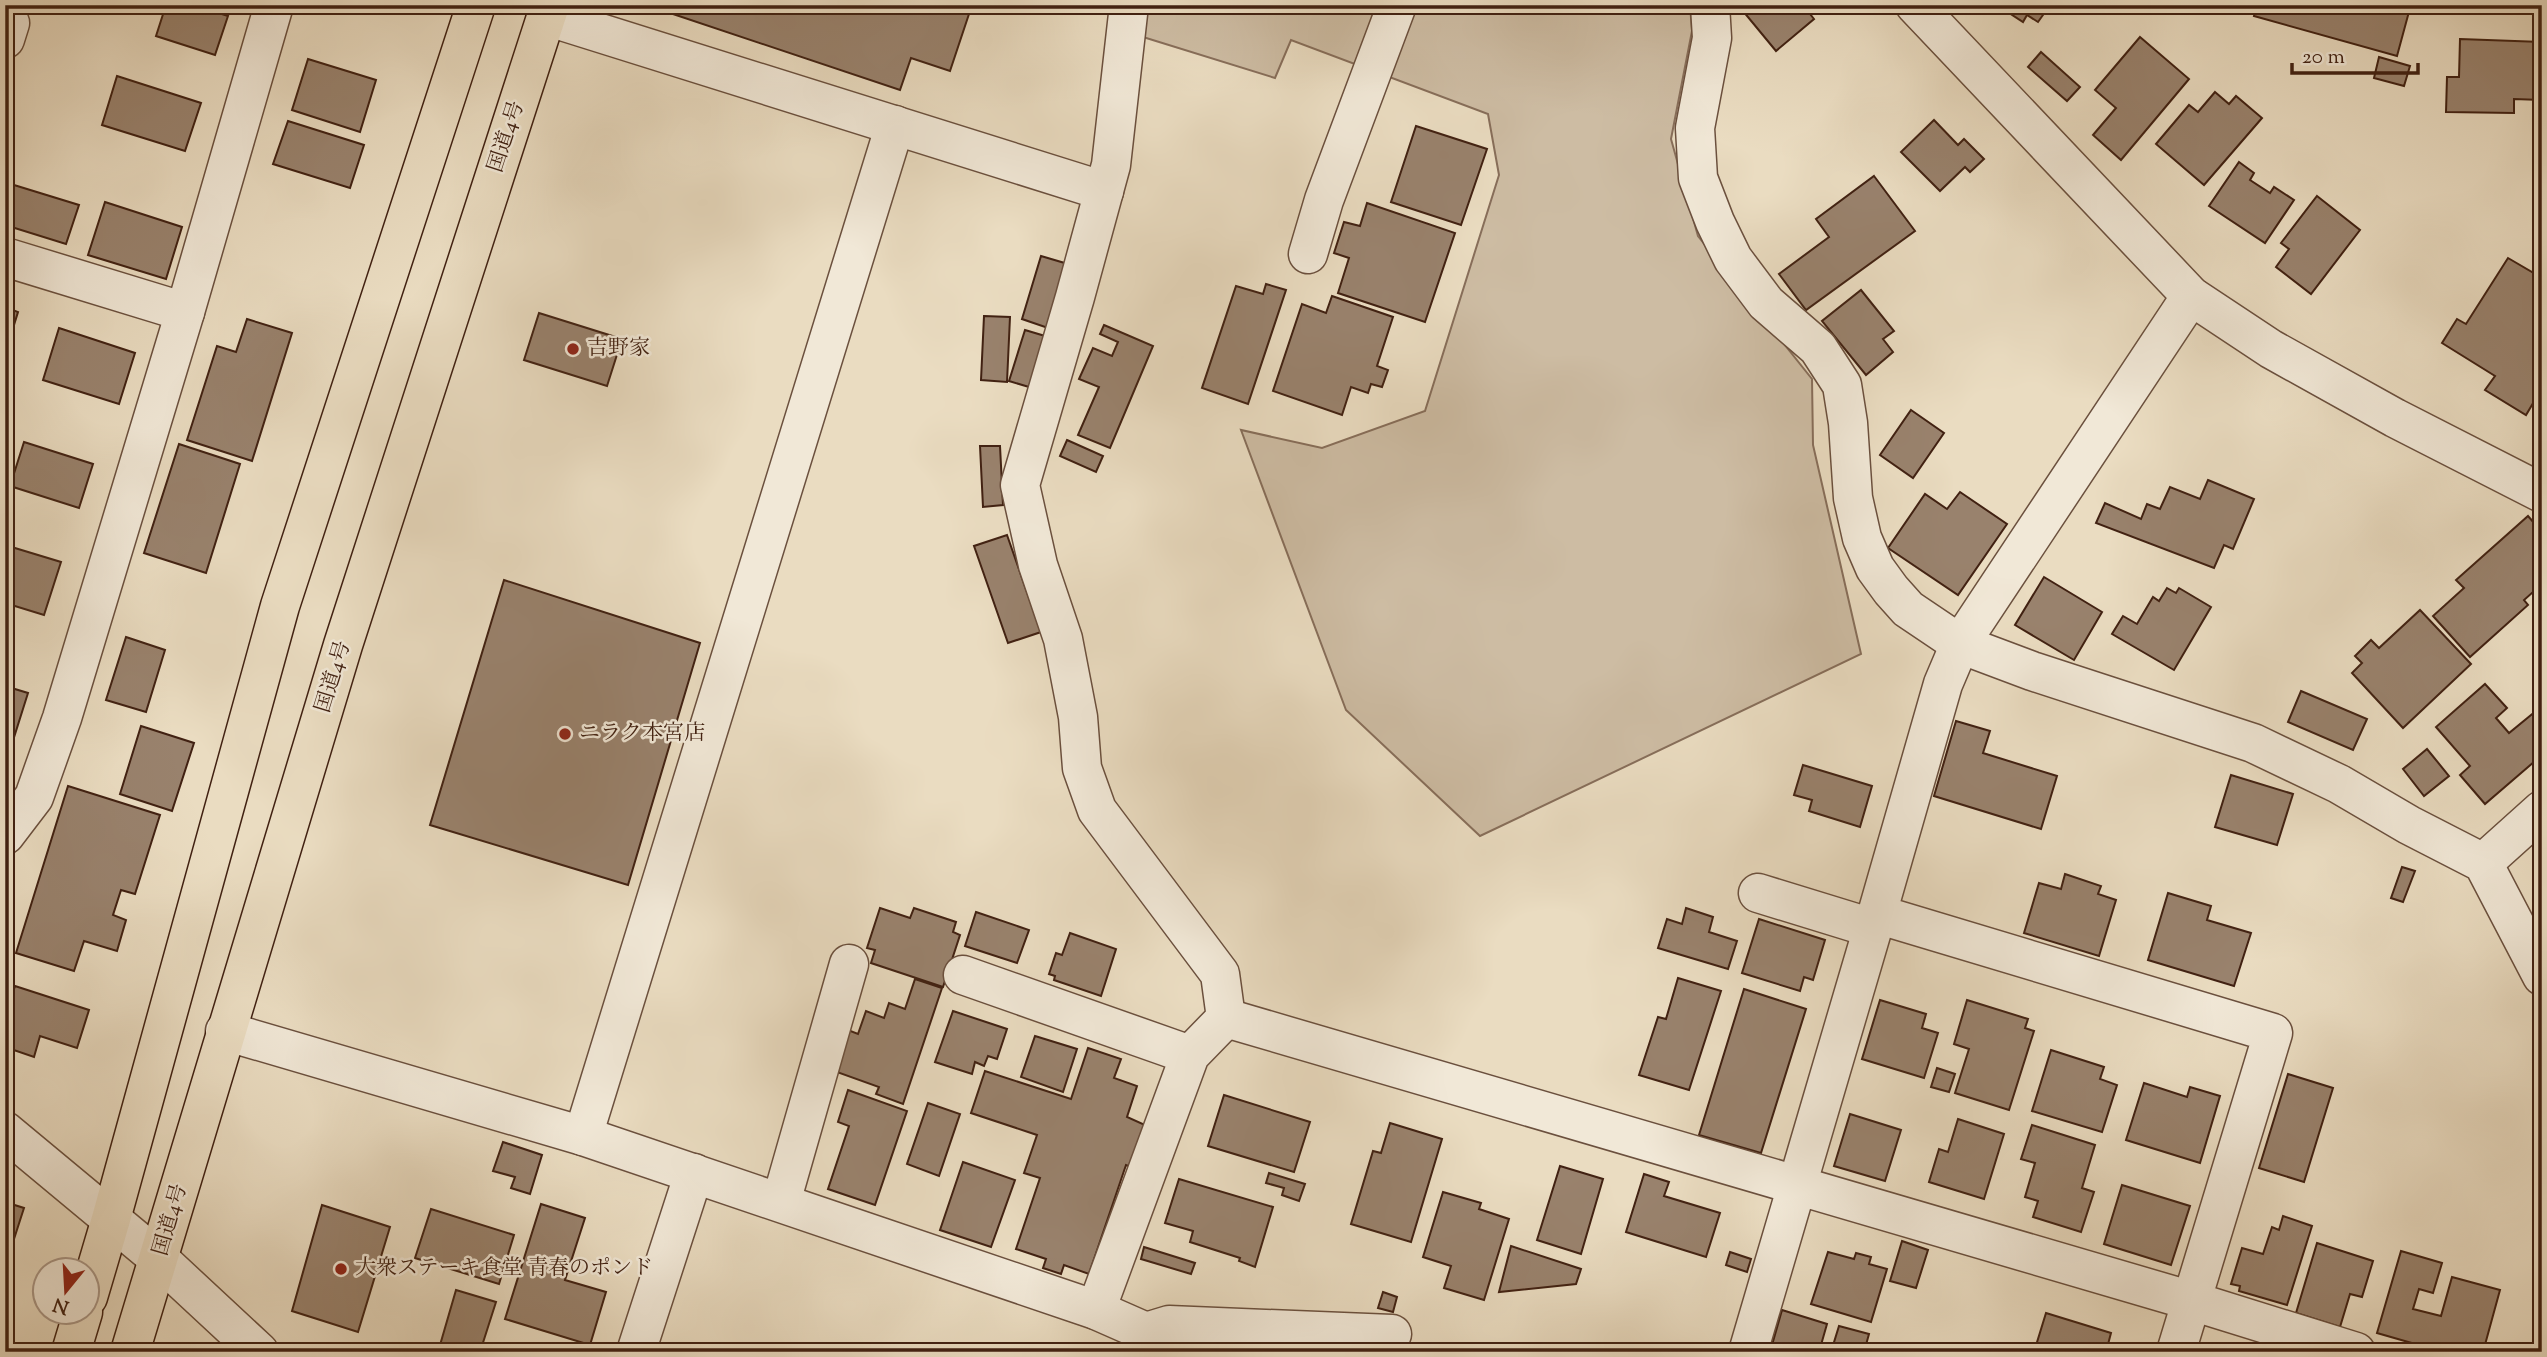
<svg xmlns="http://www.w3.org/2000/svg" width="2547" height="1357" viewBox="0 0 2547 1357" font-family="'Sorts Mill Goudy','Noto Serif JP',serif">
  <rect width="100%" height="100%" fill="#eadcc1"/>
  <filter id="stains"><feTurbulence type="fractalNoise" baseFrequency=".00286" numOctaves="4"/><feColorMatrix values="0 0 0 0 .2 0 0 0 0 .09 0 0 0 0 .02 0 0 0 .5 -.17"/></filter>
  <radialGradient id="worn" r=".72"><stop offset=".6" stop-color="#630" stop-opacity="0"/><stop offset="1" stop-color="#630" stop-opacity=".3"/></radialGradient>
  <path fill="#cdbca3" stroke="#876e5a" stroke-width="2" d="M 1147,5 L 1690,5 L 1692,31 L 1671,139 L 1698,236 L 1812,379 L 1813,445 L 1861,654 L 1480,836 L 1346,710 L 1241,430 L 1322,448 L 1425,411 L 1499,175 L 1488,114 L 1291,40 L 1275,78 L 1143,37 Z"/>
  <g fill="#99826d" stroke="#412112" stroke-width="2">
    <path d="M 166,5 L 194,5 L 228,16 L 215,55 L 156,36 Z"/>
    <path d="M 972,5 L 950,71 L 911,58 L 900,90 L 649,6 Z"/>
    <path d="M 1738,5 L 1803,5 L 1814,19 L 1776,51 Z"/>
    <path d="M 1997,5 L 2050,5 L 2038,22 L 2027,15 L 2023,22 Z"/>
    <path d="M 2257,5 L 2400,5 L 2410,8 L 2397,56 L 2254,16 Z"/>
    <path d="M 2140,37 L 2189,79 L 2121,160 L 2093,135 L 2116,108 L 2095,90 Z"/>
    <path d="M 2460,39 L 2542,42 L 2542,100 L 2514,99 L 2514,113 L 2446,112 L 2447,77 L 2459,77 Z"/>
    <path d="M 2041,52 L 2080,87 L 2067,101 L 2028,67 Z"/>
    <path d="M 2379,57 L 2410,66 L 2404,86 L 2374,78 Z"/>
    <path d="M 308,59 L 376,80 L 360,132 L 292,110 Z"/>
    <path d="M 117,76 L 201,103 L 185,151 L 102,125 Z"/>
    <path d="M 2215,92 L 2229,104 L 2236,96 L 2262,118 L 2204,185 L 2156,144 L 2189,105 L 2198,112 Z"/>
    <path d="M 1934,120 L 1958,145 L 1964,139 L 1984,159 L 1970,172 L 1965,167 L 1940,191 L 1901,152 Z"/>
    <path d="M 288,121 L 364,145 L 350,188 L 273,164 Z"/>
    <path d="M 1416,126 L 1487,149 L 1461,225 L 1391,202 Z"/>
    <path d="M 2239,162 L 2254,173 L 2250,180 L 2270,193 L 2274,187 L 2294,200 L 2265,243 L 2209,206 Z"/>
    <path d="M 1874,176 L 1915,231 L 1806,310 L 1779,274 L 1829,237 L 1816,219 Z"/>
    <path d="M 14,185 L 79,205 L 66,244 L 5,225 L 5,214 Z"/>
    <path d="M 2317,196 L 2360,230 L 2311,294 L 2276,267 L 2289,249 L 2281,243 Z"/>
    <path d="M 105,202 L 182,227 L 166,279 L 88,255 Z"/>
    <path d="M 1367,203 L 1455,233 L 1425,322 L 1338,293 L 1349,258 L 1334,253 L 1344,222 L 1360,226 Z"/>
    <path d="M 1041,256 L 1068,264 L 1048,328 L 1022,319 Z"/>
    <path d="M 2508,258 L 2542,278 L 2542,388 L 2526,415 L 2485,390 L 2495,376 L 2442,343 L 2457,319 L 2466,324 Z"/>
    <path d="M 1266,284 L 1286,290 L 1248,404 L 1202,388 L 1236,286 L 1263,294 Z"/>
    <path d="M 1861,290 L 1894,331 L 1883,339 L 1893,352 L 1866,375 L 1822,321 Z"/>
    <path d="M 1332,296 L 1393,317 L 1377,366 L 1388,370 L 1382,387 L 1371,384 L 1368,393 L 1351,387 L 1342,415 L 1273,391 L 1302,304 L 1326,313 Z"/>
    <path d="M 5,307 L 18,312 L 5,354 Z"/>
    <path d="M 539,313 L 622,339 L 607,386 L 524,360 Z"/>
    <path d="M 984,316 L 1010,317 L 1007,382 L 981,380 Z"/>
    <path d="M 247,319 L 292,333 L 252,461 L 187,440 L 217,346 L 236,352 Z"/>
    <path d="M 1104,325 L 1153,346 L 1110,448 L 1078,435 L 1099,387 L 1079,379 L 1093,348 L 1112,356 L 1118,342 L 1100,334 Z"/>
    <path d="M 59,328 L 135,353 L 119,404 L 43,380 Z"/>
    <path d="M 1025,330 L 1045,336 L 1029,387 L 1009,381 Z"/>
    <path d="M 1911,410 L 1944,433 L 1913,478 L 1880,455 Z"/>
    <path d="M 1067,440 L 1103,456 L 1096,472 L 1060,456 Z"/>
    <path d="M 24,442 L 93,464 L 79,508 L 10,486 Z"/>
    <path d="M 179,444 L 240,464 L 206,573 L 144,553 Z"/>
    <path d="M 980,446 L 1000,446 L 1003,505 L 983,507 Z"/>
    <path d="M 2208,480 L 2254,499 L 2233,549 L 2224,545 L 2214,568 L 2096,523 L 2105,503 L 2141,519 L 2147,504 L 2160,509 L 2170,487 L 2200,499 Z"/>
    <path d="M 1960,492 L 2007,524 L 1958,595 L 1888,548 L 1925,494 L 1947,509 Z"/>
    <path d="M 2528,516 L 2542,532 L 2542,584 L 2524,600 L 2528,605 L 2470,657 L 2433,616 L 2464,588 L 2456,580 Z"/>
    <path d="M 1007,535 L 1041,632 L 1008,643 L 974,546 Z"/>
    <path d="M 5,545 L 61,562 L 44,615 L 5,603 Z"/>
    <path d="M 2044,577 L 2102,612 L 2074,660 L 2015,625 Z"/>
    <path d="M 504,580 L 700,643 L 628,885 L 430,825 Z"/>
    <path d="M 2167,588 L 2176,593 L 2179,588 L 2211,607 L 2174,670 L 2112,634 L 2123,616 L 2137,624 L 2153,597 L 2159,601 Z"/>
    <path d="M 2420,610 L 2471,664 L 2403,728 L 2352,673 L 2362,663 L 2355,656 L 2371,640 L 2379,648 Z"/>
    <path d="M 126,637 L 165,650 L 146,712 L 106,700 Z"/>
    <path d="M 2485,684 L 2507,708 L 2496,718 L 2509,733 L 2542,706 L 2542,755 L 2485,804 L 2460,775 L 2470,766 L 2436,727 Z"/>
    <path d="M 5,686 L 28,693 L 10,750 L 5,749 Z"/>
    <path d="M 2301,691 L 2367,719 L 2353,750 L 2288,722 Z"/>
    <path d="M 1956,721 L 1990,731 L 1983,753 L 2057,776 L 2041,829 L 1934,796 Z"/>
    <path d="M 141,726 L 194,743 L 172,811 L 120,794 Z"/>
    <path d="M 2427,749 L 2449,776 L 2424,796 L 2403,769 Z"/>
    <path d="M 1803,765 L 1872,786 L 1860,827 L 1809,811 L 1812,800 L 1794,795 Z"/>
    <path d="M 2231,775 L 2293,794 L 2277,845 L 2215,827 Z"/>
    <path d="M 68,786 L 160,815 L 135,894 L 121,890 L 113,915 L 126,920 L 117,951 L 84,941 L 74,971 L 16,953 Z"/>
    <path d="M 2402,867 L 2415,871 L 2403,902 L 2391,898 Z"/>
    <path d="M 2065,874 L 2101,886 L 2098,894 L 2116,900 L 2099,956 L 2024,933 L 2039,883 L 2061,889 Z"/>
    <path d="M 2168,893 L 2211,906 L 2207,920 L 2251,933 L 2234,986 L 2148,960 Z"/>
    <path d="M 880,908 L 910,918 L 914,908 L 956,922 L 953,932 L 960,935 L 943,987 L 871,963 L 875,950 L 867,948 Z"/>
    <path d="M 1686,908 L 1713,917 L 1709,932 L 1737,941 L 1728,969 L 1658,948 L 1667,919 L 1682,924 Z"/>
    <path d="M 976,912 L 1029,930 L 1017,963 L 965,946 Z"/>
    <path d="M 1759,919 L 1825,940 L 1813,980 L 1804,977 L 1800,991 L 1742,973 Z"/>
    <path d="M 1070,933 L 1116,949 L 1101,996 L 1054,980 L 1055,976 L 1049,974 L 1056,953 L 1062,955 Z"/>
    <path d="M 1678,978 L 1721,991 L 1689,1090 L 1639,1075 L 1658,1017 L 1666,1019 Z"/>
    <path d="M 915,979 L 942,988 L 903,1104 L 876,1094 L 879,1087 L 834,1071 L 848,1030 L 858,1034 L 866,1011 L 884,1018 L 889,1003 L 905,1009 Z"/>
    <path d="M 15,986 L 89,1010 L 77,1048 L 40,1036 L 34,1057 L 5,1047 L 5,1016 Z"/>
    <path d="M 1744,989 L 1806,1009 L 1761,1153 L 1699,1135 Z"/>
    <path d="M 1880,1000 L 1926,1014 L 1922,1028 L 1938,1033 L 1924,1078 L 1862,1059 Z"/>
    <path d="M 1967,1000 L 2028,1019 L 2025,1028 L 2034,1031 L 2009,1110 L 1955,1093 L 1969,1049 L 1954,1044 Z"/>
    <path d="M 953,1011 L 1007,1029 L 997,1059 L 988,1056 L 984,1066 L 975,1062 L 972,1074 L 935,1062 Z"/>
    <path d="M 1035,1036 L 1077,1049 L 1063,1092 L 1021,1077 Z"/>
    <path d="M 1088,1048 L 1121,1059 L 1114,1078 L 1137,1086 L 1127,1117 L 1145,1125 L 1131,1167 L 1126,1165 L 1089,1274 L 1064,1265 L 1061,1274 L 1043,1268 L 1046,1259 L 1016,1249 L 1040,1178 L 1024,1173 L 1037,1135 L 971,1113 L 985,1071 L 1071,1099 Z"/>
    <path d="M 2051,1050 L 2104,1067 L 2100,1079 L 2117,1085 L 2102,1132 L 2032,1111 Z"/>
    <path d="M 1937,1068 L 1955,1074 L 1949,1092 L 1931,1087 Z"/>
    <path d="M 2288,1074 L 2333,1088 L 2304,1182 L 2259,1168 Z"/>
    <path d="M 2144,1083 L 2187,1097 L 2190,1087 L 2220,1096 L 2200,1163 L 2126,1140 Z"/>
    <path d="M 848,1090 L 907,1111 L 875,1205 L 828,1189 L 849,1126 L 838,1122 Z"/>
    <path d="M 1224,1095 L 1310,1122 L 1294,1172 L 1208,1146 Z"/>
    <path d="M 928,1103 L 960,1114 L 939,1176 L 907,1164 Z"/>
    <path d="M 1850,1114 L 1901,1130 L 1885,1181 L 1834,1166 Z"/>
    <path d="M 1958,1119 L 2004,1134 L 1984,1199 L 1929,1182 L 1939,1149 L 1948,1152 Z"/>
    <path d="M 1390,1123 L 1442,1139 L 1411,1242 L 1351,1224 L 1373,1151 L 1381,1153 Z"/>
    <path d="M 2032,1125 L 2095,1145 L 2082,1188 L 2094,1192 L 2081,1232 L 2033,1217 L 2038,1201 L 2025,1197 L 2035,1163 L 2021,1159 Z"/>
    <path d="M 503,1142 L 542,1155 L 530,1194 L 511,1188 L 515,1177 L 493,1171 Z"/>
    <path d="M 963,1162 L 1015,1180 L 991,1247 L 940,1230 Z"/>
    <path d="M 1560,1166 L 1603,1179 L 1581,1254 L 1537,1240 Z"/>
    <path d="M 1269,1173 L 1305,1184 L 1299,1201 L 1282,1195 L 1284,1188 L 1266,1183 Z"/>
    <path d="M 1644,1174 L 1669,1182 L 1664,1196 L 1720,1213 L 1706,1257 L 1626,1232 Z"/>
    <path d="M 1179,1179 L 1273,1207 L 1255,1267 L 1239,1261 L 1240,1258 L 1190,1242 L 1193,1231 L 1165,1223 Z"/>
    <path d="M 2122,1185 L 2190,1206 L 2171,1265 L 2104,1244 Z"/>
    <path d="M 1443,1192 L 1481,1203 L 1479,1209 L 1509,1219 L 1484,1300 L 1444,1288 L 1451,1266 L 1423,1257 Z"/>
    <path d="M 5,1202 L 24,1208 L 5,1267 Z"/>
    <path d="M 541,1204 L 585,1218 L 565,1280 L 606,1292 L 590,1345 L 505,1319 Z"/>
    <path d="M 322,1205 L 390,1227 L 358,1332 L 292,1311 Z"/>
    <path d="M 431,1209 L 514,1235 L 499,1284 L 415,1258 Z"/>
    <path d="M 2283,1216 L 2312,1226 L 2287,1305 L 2239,1291 L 2240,1286 L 2231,1284 L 2242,1248 L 2263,1254 L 2272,1227 L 2279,1230 Z"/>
    <path d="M 1902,1241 L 1928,1250 L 1916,1288 L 1890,1281 Z"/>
    <path d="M 2317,1243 L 2373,1261 L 2362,1297 L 2350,1294 L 2340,1327 L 2296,1313 Z"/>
    <path d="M 1511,1246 L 1581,1269 L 1576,1284 L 1499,1292 Z"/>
    <path d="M 1144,1247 L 1195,1263 L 1191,1274 L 1141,1259 Z"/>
    <path d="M 2401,1251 L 2442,1263 L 2433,1293 L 2419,1289 L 2413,1309 L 2441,1316 L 2452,1277 L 2500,1290 L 2483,1352 L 2461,1352 L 2449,1348 L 2448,1352 L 2443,1352 L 2377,1333 Z"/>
    <path d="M 1730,1252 L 1751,1259 L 1747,1272 L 1726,1265 Z"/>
    <path d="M 1828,1252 L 1854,1259 L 1856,1253 L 1871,1257 L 1869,1264 L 1887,1269 L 1871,1322 L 1811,1304 Z"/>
    <path d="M 456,1290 L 496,1302 L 480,1352 L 438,1352 Z"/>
    <path d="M 1383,1292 L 1397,1297 L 1393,1312 L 1378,1308 Z"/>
    <path d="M 1782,1310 L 1827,1324 L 1819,1352 L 1770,1352 Z"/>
    <path d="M 2046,1313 L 2111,1333 L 2106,1352 L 2034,1352 Z"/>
    <path d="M 1839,1326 L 1869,1334 L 1864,1352 L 1831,1352 Z"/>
  </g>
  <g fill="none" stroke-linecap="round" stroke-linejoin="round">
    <defs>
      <g id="minor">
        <path d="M 1710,5 L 1712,38 L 1695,128 L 1698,178 L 1715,222 L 1733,259 L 1766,303 L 1818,348 L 1842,385 L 1848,423 L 1853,498 L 1862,538 L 1875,568 L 1891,590 L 1908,609 L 1960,644 L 2032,671 L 2253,743 L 2339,784 L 2409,825 L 2483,863 L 2542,976"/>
        <path d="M 1915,5 L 2191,296 L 2271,349 L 2395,418 L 2542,493"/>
        <path d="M 546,16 L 1104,191"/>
        <path d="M 5,21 L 10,23 L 5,39"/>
        <path d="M 1308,254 L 1324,200 L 1397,5"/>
        <path d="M 5,257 L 185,312"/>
        <path d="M 5,835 L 34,797 L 62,718 L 185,312 L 274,5"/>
        <path d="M 2483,863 L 2542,810"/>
        <path d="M 1758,893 L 1872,928"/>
        <path d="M 963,975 L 1190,1055"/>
        <path d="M 1226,1018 L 2192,1301 L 2356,1352"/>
        <path d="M 225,1031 L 583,1136 L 1096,1310 L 1146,1332 L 1156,1352"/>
        <path d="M 5,1131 L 159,1259 L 259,1352"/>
        <path d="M 583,1136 L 895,125"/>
        <path d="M 781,1202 L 849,964"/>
        <path d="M 1096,1310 L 1190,1055 L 1226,1018 L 1220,974 L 1097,810 L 1082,768 L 1078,717 L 1063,639 L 1038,565 L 1020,485 L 1075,297 L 1111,165 L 1129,5"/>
        <path d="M 1146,1332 L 1169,1325 L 1392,1334"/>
        <path d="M 636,1352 L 694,1173"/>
        <path d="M 1748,1352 L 1877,914"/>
        <path d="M 2176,1352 L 2273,1033 L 1877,914 L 1943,684 L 1960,644 L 2191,296"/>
      </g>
      <g id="highway">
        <path d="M 88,1297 L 111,1219 L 280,606 L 476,5"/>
        <path d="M 71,1352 L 83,1312"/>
        <path d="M 130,1352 L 343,645 L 550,5"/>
      </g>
    </defs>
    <use href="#minor" stroke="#6b503e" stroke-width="41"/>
    <use href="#highway" stroke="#412112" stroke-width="41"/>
    <use href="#minor" stroke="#f1e8d7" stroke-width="38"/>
    <use href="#highway" stroke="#eadcc1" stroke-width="38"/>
  </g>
  <g fill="#8f2418" stroke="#f1e8d7" stroke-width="2.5">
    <circle cx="573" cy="349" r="7"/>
    <circle cx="565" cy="734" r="7"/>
    <circle cx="341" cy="1269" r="7"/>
  </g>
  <g text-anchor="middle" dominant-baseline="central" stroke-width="5" stroke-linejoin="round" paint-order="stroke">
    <g font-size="21" fill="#412112" stroke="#f1e8d7">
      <text transform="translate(507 137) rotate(-72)">国道4号</text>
      <text transform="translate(334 677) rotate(-73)">国道4号</text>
      <text transform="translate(171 1220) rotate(-74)">国道4号</text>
    </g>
    <g font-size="21" fill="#412112" stroke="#f1e8d7" text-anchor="start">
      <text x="587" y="349">吉野家</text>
      <text x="579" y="734">ニラク本宮店</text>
      <text x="355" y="1269">大衆ステーキ食堂 青春のポンド</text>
    </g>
  </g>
  <rect width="2547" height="1357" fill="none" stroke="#eadcc1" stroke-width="28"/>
  <rect x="7" y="7" width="2533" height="1343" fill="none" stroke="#412112" stroke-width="3.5"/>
  <rect x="14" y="14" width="2519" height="1329" fill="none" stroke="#412112" stroke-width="2"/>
  <g transform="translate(66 1291) rotate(198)"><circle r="33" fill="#f1e8d7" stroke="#ab9888" stroke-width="2"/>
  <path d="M0-5L12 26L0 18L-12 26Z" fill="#8f2418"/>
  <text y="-10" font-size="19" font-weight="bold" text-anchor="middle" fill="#412112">N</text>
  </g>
  <path d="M2292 63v10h126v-10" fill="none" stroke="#412112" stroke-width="3.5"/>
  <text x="2302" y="63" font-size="21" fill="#412112" stroke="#f1e8d7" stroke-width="5" paint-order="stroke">20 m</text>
  <rect width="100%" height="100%" filter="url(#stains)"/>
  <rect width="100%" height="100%" fill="url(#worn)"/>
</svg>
